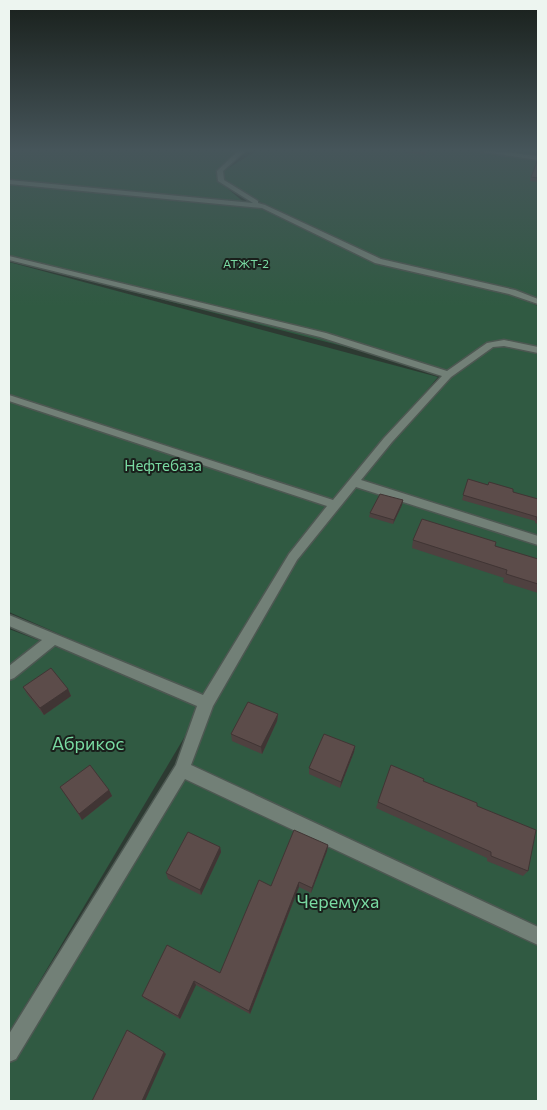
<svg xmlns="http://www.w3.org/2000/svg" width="547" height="1110" viewBox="0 0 547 1110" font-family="Commissioner,sans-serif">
  <rect width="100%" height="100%" fill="#2d3a32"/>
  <g fill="#305a42">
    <path d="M 9,151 L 244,151 L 218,171 L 221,183 L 246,204 L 9,180 Z"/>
    <path d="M 256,151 L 538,151 L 538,300 L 382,262 L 224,184 L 222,172 Z"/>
    <path d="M 9,183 L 262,207 L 378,263 L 513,295 L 538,306 L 538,348 L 501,340 L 485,343 L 447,373 L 9,260 Z"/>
    <path d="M 9,262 L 438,377 L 289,555 L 203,697 L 9,612 Z"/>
    <path d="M 504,343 L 538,351 L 538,1101 L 9,1101 L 9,1052 L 182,769 L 206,703 L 293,557 L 448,375 L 490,345 Z"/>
    <path d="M 9,629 L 204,704 L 9,1033 Z"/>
  </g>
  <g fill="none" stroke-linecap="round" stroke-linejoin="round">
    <defs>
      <g id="lane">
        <path d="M 238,151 L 245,151 L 223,171 L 224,180 L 258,201 L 258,203 L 265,205 L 381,259 L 515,290 L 538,299 L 538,304 L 509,294 L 375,263 L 262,208 L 9,184 L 9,180 L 253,203 L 218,181 L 217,171 Z"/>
        <path d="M 477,151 L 495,151 L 538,156 L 538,160 Z"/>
        <path d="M 9,256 L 326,333 L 447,371 L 487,343 L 504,340 L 538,347 L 538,353 L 504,346 L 493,347 L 451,377 L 392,442 L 361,480 L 538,536 L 538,545 L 356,487 L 297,560 L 213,706 L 191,765 L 538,927 L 538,945 L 185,779 L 16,1059 L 9,1062 L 9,1034 L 176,765 L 197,706 L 55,645 L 14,678 L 9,680 L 9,666 L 42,640 L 9,626 L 9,615 L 203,695 L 289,554 L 327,506 L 9,401 L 9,395 L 333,500 L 384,438 L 442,376 L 320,337 L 9,260 Z"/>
      </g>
    </defs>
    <use href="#lane" stroke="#4d5852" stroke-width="3"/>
    <use href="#lane" fill="#728077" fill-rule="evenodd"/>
  </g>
  <g fill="#4f4140">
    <path d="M 397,151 L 427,151 L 425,155 Z"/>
    <path d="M 538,159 L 538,182 L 530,181 L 531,177 Z"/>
    <path d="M 468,479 L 538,499 L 538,524 L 535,523 L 535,521 L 462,500 Z"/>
    <path d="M 403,500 L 402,505 L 393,524 L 369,517 L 370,513 Z"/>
    <path d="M 413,540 L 495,546 L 538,565 L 538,593 L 503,582 L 504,578 L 412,548 Z"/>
    <path d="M 23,687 L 68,689 L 71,696 L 44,715 L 27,694 Z"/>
    <path d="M 278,714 L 277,721 L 262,754 L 232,741 L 231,734 Z"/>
    <path d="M 355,746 L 354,752 L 340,788 L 309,774 L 309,768 Z"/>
    <path d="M 423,781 L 477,806 L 528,871 L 523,876 L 487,861 L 487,858 L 376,808 L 378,802 Z"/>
    <path d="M 60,787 L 109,790 L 112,796 L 82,820 Z"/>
    <path d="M 328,845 L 327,851 L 311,893 L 299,887 L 250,1014 L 196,985 L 180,1019 L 145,999 L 142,996 L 220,973 L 271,886 Z"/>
    <path d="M 220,847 L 221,852 L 201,895 L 168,879 L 166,873 Z"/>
  </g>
  <g fill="#403534">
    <path d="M 403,500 L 402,505 L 393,524 L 394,520 Z"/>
    <path d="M 68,689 L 71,696 L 44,715 L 40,708 Z"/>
    <path d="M 278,714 L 277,721 L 262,754 L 261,747 Z"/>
    <path d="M 355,746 L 354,752 L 340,788 L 341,782 Z"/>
    <path d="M 109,790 L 112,796 L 82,820 L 79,814 Z"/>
    <path d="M 328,845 L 327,851 L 311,893 L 312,888 Z"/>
    <path d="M 220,847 L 221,852 L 201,895 L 200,890 Z"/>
    <path d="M 299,882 L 299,887 L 250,1014 L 249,1011 Z"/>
    <path d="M 194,981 L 196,985 L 180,1019 L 178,1016 Z"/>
    <path d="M 164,1052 L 166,1054 L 145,1101 L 142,1101 Z"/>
  </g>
  <g fill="#5c4c4a" stroke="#403534">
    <path d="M 538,159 L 538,178 L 531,177 Z"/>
    <path d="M 468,479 L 488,485 L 489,482 L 513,489 L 513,492 L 538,499 L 538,520 L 536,519 L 537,517 L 463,495 Z"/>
    <path d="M 380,494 L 403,500 L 394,520 L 370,513 Z"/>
    <path d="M 422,519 L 496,542 L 495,546 L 538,559 L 538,584 L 506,574 L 507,570 L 413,540 Z"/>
    <path d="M 51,668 L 68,689 L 40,708 L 23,687 Z"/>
    <path d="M 248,702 L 278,714 L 261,747 L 231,734 Z"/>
    <path d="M 324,734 L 355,746 L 341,782 L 309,768 Z"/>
    <path d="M 90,765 L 109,790 L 79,814 L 60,787 Z"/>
    <path d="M 391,765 L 424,779 L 423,781 L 477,803 L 477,806 L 536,830 L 528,871 L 491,856 L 491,852 L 378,802 Z"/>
    <path d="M 294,830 L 328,845 L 312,888 L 299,882 L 249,1011 L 194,981 L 178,1016 L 142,996 L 167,945 L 220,973 L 259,880 L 271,886 Z"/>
    <path d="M 188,832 L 220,847 L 200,890 L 166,873 Z"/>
    <path d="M 127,1030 L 164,1052 L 142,1101 L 92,1101 Z"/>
  </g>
  <linearGradient id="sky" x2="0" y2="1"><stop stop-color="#19201c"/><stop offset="0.49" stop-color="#46555a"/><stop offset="1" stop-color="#46555a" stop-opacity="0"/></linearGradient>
  <rect width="547" height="306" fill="url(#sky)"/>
  <g text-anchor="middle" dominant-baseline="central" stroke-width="4" stroke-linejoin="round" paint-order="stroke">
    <g font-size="12" fill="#79daa2" stroke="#1a201c">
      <text x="246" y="263">АТЖТ-2</text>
    </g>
    <g font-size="15" fill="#79daa2" stroke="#1a201c">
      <text x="163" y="465">Нефтебаза</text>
    </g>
    <g font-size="18" fill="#79daa2" stroke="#1a201c">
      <text x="88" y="743">Абрикос</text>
      <text x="338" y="901">Черемуха</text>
    </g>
  </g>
  <rect width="547" height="1110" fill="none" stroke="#edf5f0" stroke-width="20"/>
</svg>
